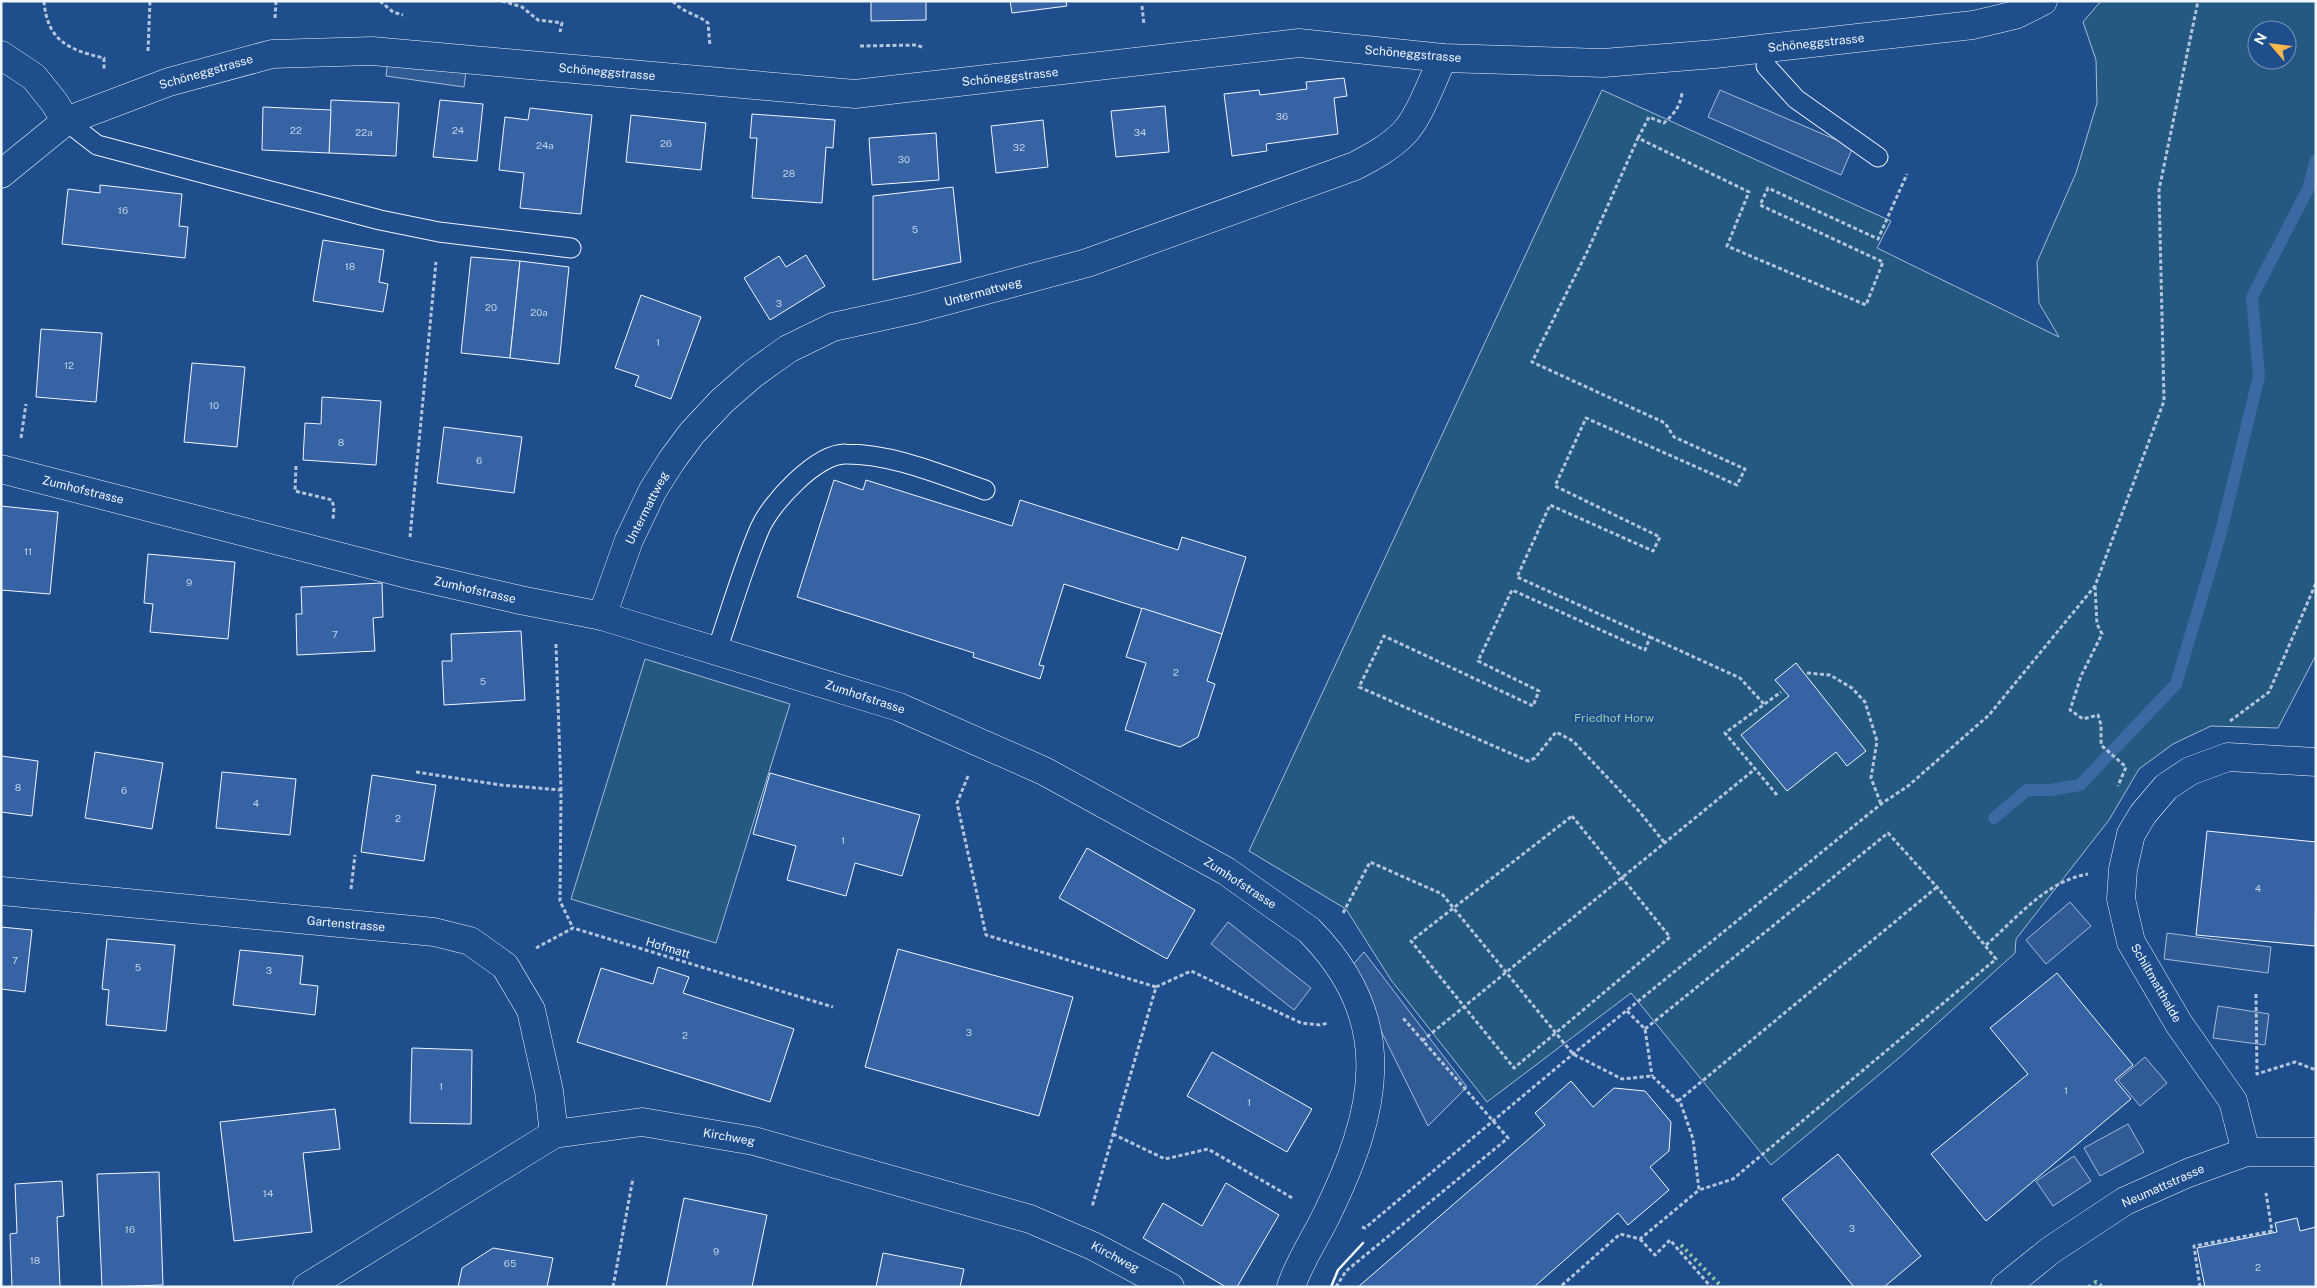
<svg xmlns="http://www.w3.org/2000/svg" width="2317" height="1288" viewBox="0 0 2317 1288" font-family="'Public Sans',sans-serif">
  <rect width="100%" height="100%" fill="#1f4e8c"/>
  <g fill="#245a82" stroke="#a8bbd7" fill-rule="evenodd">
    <path d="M 2101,1 L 2316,1 L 2316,655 L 2278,728 L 2211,726 L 2173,744 L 2139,769 L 2109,820 L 2016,939 L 2015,953 L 1899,1058 L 1771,1165 L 1631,993 L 1487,1102 L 1391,980 L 1346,909 L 1249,851 L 1602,90 L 1891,221 L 1877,248 L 2059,337 L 2039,303 L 2037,262 L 2076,173 L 2097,103 L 2096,60 L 2083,22 ZM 2257,30 L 2287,30 L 2287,60 L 2257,60 Z"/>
    <path d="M 645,659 L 790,704 L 716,943 L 571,899 Z"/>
  </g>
  <g fill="#305b95" stroke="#a8bbd7">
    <path d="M 388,60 L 466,71 L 464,87 L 386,76 Z"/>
    <path d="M 1720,90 L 1853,147 L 1841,175 L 1708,117 Z"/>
    <path d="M 2070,902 L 2091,926 L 2046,964 L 2026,940 Z"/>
    <path d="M 1228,922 L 1311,988 L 1294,1010 L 1211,944 Z"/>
    <path d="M 2167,933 L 2271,947 L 2268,973 L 2164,959 Z"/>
    <path d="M 1364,952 L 1467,1087 L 1428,1126 L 1350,968 Z"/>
    <path d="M 2218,1006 L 2269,1014 L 2265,1045 L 2213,1038 Z"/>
    <path d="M 2145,1057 L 2167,1083 L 2140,1106 L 2118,1080 Z"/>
    <path d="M 2128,1124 L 2144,1152 L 2100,1176 L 2084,1148 Z"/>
    <path d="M 2074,1156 L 2091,1181 L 2053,1206 L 2036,1181 Z"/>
  </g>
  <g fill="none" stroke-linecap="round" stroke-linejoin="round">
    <path stroke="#3b69a3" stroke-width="12" d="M 1994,818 L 2027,790 L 2050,790 L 2080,785 L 2176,684 L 2220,536 L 2259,376 L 2252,297 L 2308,189 L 2316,160"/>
  </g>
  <g fill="#3563a3" stroke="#f2f6ff">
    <path d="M 871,1 L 926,1 L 926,20 L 871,21 Z"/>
    <path d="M 1010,1 L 1066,1 L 1067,6 L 1012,13 Z"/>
    <path d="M 1344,78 L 1347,96 L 1334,98 L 1338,134 L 1266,144 L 1267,151 L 1232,156 L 1224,94 L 1259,90 L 1260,95 L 1307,89 L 1306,82 Z"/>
    <path d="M 331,100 L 399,103 L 396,156 L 329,153 Z"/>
    <path d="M 440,100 L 483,104 L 477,161 L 433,157 Z"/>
    <path d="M 1165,106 L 1169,152 L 1116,157 L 1111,111 Z"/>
    <path d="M 263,107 L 331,110 L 329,153 L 262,150 Z"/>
    <path d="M 530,108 L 592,115 L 581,214 L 520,208 L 524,173 L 499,170 L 505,117 L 528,120 Z"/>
    <path d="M 752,114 L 835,120 L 833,148 L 826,147 L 822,203 L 752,198 L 757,138 L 750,138 Z"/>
    <path d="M 631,115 L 706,123 L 701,170 L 626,162 Z"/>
    <path d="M 1043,120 L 1048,167 L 996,173 L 991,126 Z"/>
    <path d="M 936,133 L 939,180 L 872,185 L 869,138 Z"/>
    <path d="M 100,185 L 182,194 L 179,226 L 188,227 L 185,258 L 62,244 L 68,189 L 100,193 Z"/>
    <path d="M 953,187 L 961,262 L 873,280 L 873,196 Z"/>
    <path d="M 323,240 L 384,250 L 379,282 L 388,284 L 383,312 L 313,301 Z"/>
    <path d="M 806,255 L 825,286 L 770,320 L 744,278 L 779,256 L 786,267 Z"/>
    <path d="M 471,257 L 520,261 L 510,358 L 461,353 Z"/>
    <path d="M 520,261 L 569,267 L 559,364 L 510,358 Z"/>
    <path d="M 641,295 L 701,317 L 671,399 L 635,386 L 639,376 L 615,368 Z"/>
    <path d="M 41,329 L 102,333 L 96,402 L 36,397 Z"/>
    <path d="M 192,363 L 245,367 L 237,447 L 184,442 Z"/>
    <path d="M 322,397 L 381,401 L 376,465 L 303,460 L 305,423 L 321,424 Z"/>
    <path d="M 444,427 L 522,437 L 514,493 L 437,483 Z"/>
    <path d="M 834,480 L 863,490 L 866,480 L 1012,526 L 1020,500 L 1178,550 L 1182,537 L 1246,557 L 1222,634 L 1064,584 L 1039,665 L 1044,666 L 1040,679 L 973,657 L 974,653 L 797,597 Z"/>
    <path d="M 1,506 L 58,512 L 50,594 L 1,590 Z"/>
    <path d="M 148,554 L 235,562 L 228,639 L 150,632 L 153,604 L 144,603 Z"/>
    <path d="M 382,583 L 383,617 L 373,618 L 375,651 L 297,655 L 296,614 L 302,614 L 301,587 Z"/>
    <path d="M 1142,608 L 1222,634 L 1207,681 L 1215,684 L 1198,737 L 1180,747 L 1125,730 L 1146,663 L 1126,657 Z"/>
    <path d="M 521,631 L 525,700 L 444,705 L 442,661 L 452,661 L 451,634 Z"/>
    <path d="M 1796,663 L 1866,751 L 1847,766 L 1836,752 L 1787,791 L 1741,735 L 1789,696 L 1775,680 Z"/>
    <path d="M 95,752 L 163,763 L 152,829 L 85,818 Z"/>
    <path d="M 1,756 L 38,761 L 32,816 L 1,812 Z"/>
    <path d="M 222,772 L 296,779 L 290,835 L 216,828 Z"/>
    <path d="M 770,773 L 920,815 L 902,876 L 855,863 L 846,896 L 787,880 L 796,846 L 753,834 Z"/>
    <path d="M 372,775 L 436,785 L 424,861 L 361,852 Z"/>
    <path d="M 2207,831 L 2316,842 L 2315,946 L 2196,935 Z"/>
    <path d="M 1087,848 L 1195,910 L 1167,959 L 1059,898 Z"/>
    <path d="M 1,927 L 32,930 L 25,992 L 1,989 Z"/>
    <path d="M 107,939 L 175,945 L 166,1031 L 106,1025 L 109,990 L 102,989 Z"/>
    <path d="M 898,949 L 1073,997 L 1039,1116 L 865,1067 Z"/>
    <path d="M 240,950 L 303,956 L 300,984 L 318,986 L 315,1015 L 233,1005 Z"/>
    <path d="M 658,967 L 689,977 L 683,993 L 794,1029 L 770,1102 L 577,1042 L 601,968 L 653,984 Z"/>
    <path d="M 2057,973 L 2133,1065 L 2115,1080 L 2131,1099 L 1986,1221 L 1931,1154 L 2028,1074 L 1990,1028 Z"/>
    <path d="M 412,1048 L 472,1050 L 471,1124 L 410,1123 Z"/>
    <path d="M 1212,1052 L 1312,1109 L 1287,1152 L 1187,1096 Z"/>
    <path d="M 1571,1081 L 1593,1107 L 1614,1088 L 1645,1091 L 1671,1122 L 1669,1151 L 1650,1167 L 1669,1190 L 1628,1225 L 1618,1213 L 1534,1287 L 1358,1287 L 1545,1125 L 1535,1113 Z"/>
    <path d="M 335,1109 L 340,1149 L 303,1153 L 312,1232 L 234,1241 L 220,1122 Z"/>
    <path d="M 1838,1154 L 1921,1256 L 1884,1287 L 1854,1287 L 1782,1199 Z"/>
    <path d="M 159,1172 L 163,1285 L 102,1287 L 97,1174 Z"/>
    <path d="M 62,1181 L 64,1216 L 57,1217 L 60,1287 L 12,1287 L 10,1234 L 17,1233 L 15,1184 Z"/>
    <path d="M 1226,1183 L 1279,1215 L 1237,1287 L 1226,1287 L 1143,1238 L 1163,1203 L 1202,1226 Z"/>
    <path d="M 684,1198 L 767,1215 L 752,1287 L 666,1287 Z"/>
    <path d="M 2297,1218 L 2300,1231 L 2316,1227 L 2316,1287 L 2205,1287 L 2197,1248 L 2277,1232 L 2275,1223 Z"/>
    <path d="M 493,1248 L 553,1258 L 547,1287 L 458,1287 L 462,1268 Z"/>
    <path d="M 883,1253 L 964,1269 L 960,1287 L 876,1287 Z"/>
  </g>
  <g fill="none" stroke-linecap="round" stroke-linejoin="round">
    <defs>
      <g id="lane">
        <path d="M 1766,66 L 1796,99 L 1878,157"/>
        <path d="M 66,121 L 97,145 L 380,220 L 439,232 L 571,248"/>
        <path d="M 717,650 C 731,610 743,567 760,528 C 771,503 817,453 846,454 C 894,454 941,475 985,490"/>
      </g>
      <g id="street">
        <path d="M 1,55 L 34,77 L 54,102 L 66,121"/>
        <path d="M 1,174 L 66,121 L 169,82 L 272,54 L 372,51 L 855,94 L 1299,43 L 1443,58 L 1603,63 L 1715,54 L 1973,25 L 2015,15 L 2043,1"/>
        <path d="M 1,469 L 407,574 L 520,600 L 602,616 L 899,707 L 1044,771 L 1226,871 L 1309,930 C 1399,1021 1377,1112 1326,1216 C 1315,1239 1299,1262 1291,1287"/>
        <path d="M 602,616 L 629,540 L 653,490 L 672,460 L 692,433 L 722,401 L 753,374 L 788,349 L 833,327 L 915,309 L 1087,263 L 1355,166 C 1372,157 1389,148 1403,134 C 1420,117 1432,80 1443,58"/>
        <path d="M 1,891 L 434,932 L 470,941 L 505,966 L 531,1010 L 549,1091 L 554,1134"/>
        <path d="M 2246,1152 L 2233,1101 L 2179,1024 L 2131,942 L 2121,899 L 2123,869 L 2131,834 L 2143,814 L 2166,787 L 2190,771 L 2228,757 L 2316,762"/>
        <path d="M 307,1287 L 554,1134 L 642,1122 L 754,1141 L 1030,1219 L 1093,1246 L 1170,1287"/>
        <path d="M 2005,1287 L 2051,1250 L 2125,1201 L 2188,1173 L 2246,1152 L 2316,1152"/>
      </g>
    </defs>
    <use href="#lane" stroke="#f2f6ff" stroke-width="21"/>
    <use href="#street" stroke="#f2f6ff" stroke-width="29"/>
    <g stroke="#b3c4dc" stroke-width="3" stroke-dasharray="4 2.5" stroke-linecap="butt">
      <path d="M 44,1 C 47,41 69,50 104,58 L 104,69"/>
      <path d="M 380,1 L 393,12 L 403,15"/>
      <path d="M 502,1 L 522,7 L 538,20 L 562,23 L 560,32"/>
      <path d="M 673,1 C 681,12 697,14 708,23 L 710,46"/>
      <path d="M 1142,6 L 1144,25"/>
      <path d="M 275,18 L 276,1"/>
      <path d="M 860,46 L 917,45 L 924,48"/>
      <path d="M 148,51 L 150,1"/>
      <path d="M 1638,138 L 1649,117 L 1664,123 C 1674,114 1680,107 1682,93"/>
      <path d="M 21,438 L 26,404"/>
      <path d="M 296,466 L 295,491 L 332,500 L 334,508 L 333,519"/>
      <path d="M 410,537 L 436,262"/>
      <path d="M 2095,586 L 2097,624 L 2102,634 L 2081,676 L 2070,710 L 2083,719 L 2098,715 L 2101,725 L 2101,745 L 2126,767 L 2118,786"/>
      <path d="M 1650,637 L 1740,678 L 1764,704"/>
      <path d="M 556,644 L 561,790 L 560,901 L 573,928"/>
      <path d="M 1807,673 L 1830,675 L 1852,688 L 1865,702 L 1877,741 L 1871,778 L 1881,804"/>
      <path d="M 2230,721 L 2269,692 L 2316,583"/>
      <path d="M 416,772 L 501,785 L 561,790"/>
      <path d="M 968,776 L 957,803 L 986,935 L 1156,987 L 1092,1207"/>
      <path d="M 1777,795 L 1725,733 L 1781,692"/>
      <path d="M 1572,816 L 1670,937 L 1514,1068 L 1411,941 Z"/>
      <path d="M 1664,842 L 1638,810 L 1573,741 L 1556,732 L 1535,758 L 1528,761 L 1359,687 L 1384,636 L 1533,706 L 1539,691 L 1478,661 L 1512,590 L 1645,650 L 1650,637 L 1517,577 L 1550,505 L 1653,551 L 1660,537 L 1555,486 L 1586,418 L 1737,485 L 1745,469 L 1674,437 L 1665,423 L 1532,362 L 1588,250 L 1638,138 L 1749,192 L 1727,246 L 1866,305 L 1883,262 L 1760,205 L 1768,188 L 1878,239 L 1907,174"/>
      <path d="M 351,889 L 355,855"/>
      <path d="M 1343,913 L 1370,862 L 1442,894 L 1573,1054 L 1622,1079 L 1652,1076 L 1681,1104 L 1693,1139 L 1699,1190 L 1640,1239 L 1620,1234 L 1560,1287"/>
      <path d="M 1986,945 C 2016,919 2046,881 2088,874"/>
      <path d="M 536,948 L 573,928 L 833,1007"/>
      <path d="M 1156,987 L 1191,971 L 1301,1023 L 1320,1025 L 1328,1023"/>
      <path d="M 2256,994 L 2257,1074 L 2295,1062 L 2316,1070"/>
      <path d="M 1627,1011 L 1645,1029 L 1652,1076"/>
      <path d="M 1645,1029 L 1888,833 L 1937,887 L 1996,959 L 1733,1179 L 1699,1190"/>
      <path d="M 1422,1041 L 1755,769"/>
      <path d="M 1678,1101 L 1937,887"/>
      <path d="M 1113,1134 L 1165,1159 L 1208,1149 L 1294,1199"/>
      <path d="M 1362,1227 L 1365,1228 L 1573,1054 L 1881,804 L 1908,786 L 1989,715 L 2095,586 L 2164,401 L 2159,190 L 2198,1"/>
      <path d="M 1640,1239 L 1655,1255 L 1670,1240 L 1711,1287"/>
      <path d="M 613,1287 L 633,1178"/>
      <path d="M 1336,1287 L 1346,1271 L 1508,1138 L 1403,1018"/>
      <path d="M 2200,1287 L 2194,1246 L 2272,1231 L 2266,1193"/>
    </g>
    <use href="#lane" stroke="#1f4e8c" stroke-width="19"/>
    <use href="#street" stroke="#1f4e8c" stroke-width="28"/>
    <g stroke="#97c8a6" stroke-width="4" stroke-dasharray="2.5 4" stroke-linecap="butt">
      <path d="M 1681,1245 L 1722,1287"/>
      <path d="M 2089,1287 L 2096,1282 L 2103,1287"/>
    </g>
    <path stroke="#f2f6ff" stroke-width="2.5" d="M 1331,1287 L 1338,1270 L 1363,1243"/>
  </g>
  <g text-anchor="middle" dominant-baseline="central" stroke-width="4" stroke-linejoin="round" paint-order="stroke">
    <g font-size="10" fill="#c3d1e8">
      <text x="1282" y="116">36</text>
      <text x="296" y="130">22</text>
      <text x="458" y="130">24</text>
      <text x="364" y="132">22a</text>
      <text x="1140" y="132">34</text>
      <text x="666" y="143">26</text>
      <text x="545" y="145">24a</text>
      <text x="1019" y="147">32</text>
      <text x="904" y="159">30</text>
      <text x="789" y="173">28</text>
      <text x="123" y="210">16</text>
      <text x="915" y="229">5</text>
      <text x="350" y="266">18</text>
      <text x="779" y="303">3</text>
      <text x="491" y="307">20</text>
      <text x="539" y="312">20a</text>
      <text x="658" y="342">1</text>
      <text x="69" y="365">12</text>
      <text x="214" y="405">10</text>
      <text x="341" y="442">8</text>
      <text x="479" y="460">6</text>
      <text x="28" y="551">11</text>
      <text x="189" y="582">9</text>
      <text x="335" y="634">7</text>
      <text x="1176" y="672">2</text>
      <text x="483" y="681">5</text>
      <text x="18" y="787">8</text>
      <text x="124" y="790">6</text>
      <text x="256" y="803">4</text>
      <text x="398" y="818">2</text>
      <text x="843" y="840">1</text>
      <text x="2258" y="888">4</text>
      <text x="15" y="960">7</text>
      <text x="138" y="967">5</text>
      <text x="269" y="970">3</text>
      <text x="969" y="1032">3</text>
      <text x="685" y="1035">2</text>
      <text x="441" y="1086">1</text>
      <text x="2066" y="1090">1</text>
      <text x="1249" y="1102">1</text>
      <text x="268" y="1193">14</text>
      <text x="1852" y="1228">3</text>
      <text x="130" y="1229">16</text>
      <text x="716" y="1251">9</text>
      <text x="35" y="1260">18</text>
      <text x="510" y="1263">65</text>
      <text x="2258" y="1267">2</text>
    </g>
    <g font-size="12" fill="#f2f6ff" stroke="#1f4e8c">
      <text transform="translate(1816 43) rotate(-6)">Schöneggstrasse</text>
      <text transform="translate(1413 54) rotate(5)">Schöneggstrasse</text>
      <text transform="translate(206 72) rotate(-16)">Schöneggstrasse</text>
      <text transform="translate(607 72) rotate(5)">Schöneggstrasse</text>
      <text transform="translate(1010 77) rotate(-6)">Schöneggstrasse</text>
      <text transform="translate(983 292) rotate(-15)">Untermattweg</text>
      <text transform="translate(83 490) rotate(14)">Zumhofstrasse</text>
      <text transform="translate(647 508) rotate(-63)">Untermattweg</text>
      <text transform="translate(475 590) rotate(13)">Zumhofstrasse</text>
      <text transform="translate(865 697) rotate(18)">Zumhofstrasse</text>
      <text transform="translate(1240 883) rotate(33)">Zumhofstrasse</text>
      <text transform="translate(346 924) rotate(5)">Gartenstrasse</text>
      <text transform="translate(668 948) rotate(17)">Hofmatt</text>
      <text transform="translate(2156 983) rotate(60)">Schiltmatthalde</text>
      <text transform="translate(729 1137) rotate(10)">Kirchweg</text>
      <text transform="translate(2163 1186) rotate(-24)">Neumattstrasse</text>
      <text transform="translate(1115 1257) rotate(28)">Kirchweg</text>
    </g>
    <g font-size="12" fill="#97c8a6" stroke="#1f4e8c">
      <text x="1614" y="718">Friedhof Horw</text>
    </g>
  </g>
  <rect width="2317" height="1288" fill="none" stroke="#f2f6ff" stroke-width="5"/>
  <g transform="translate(2272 45) rotate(298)"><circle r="24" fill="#1f4e8c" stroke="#7391ba"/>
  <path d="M0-4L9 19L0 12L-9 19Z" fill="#ffb74d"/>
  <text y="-8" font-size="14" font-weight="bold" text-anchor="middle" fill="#f2f6ff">N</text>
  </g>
</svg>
